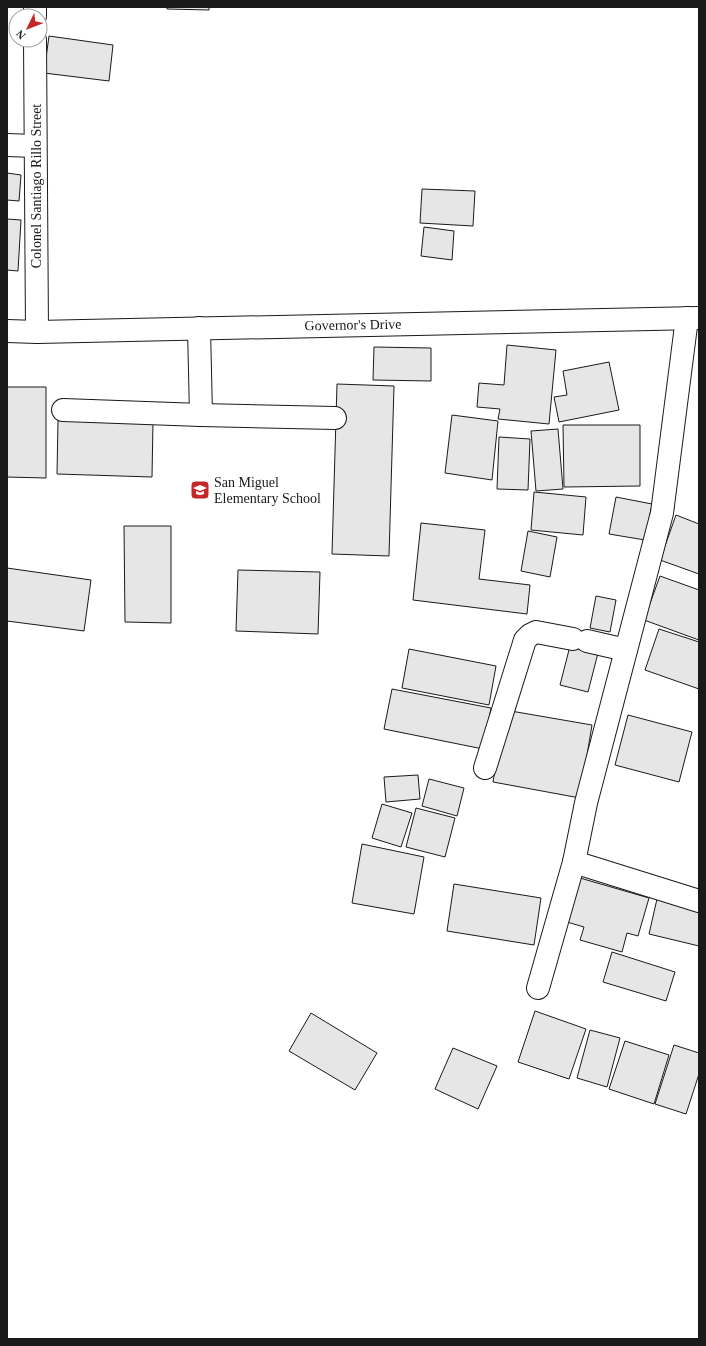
<svg xmlns="http://www.w3.org/2000/svg" width="706" height="1346" viewBox="0 0 706 1346" font-family="Georgia,serif">
  <rect width="100%" height="100%" fill="#fff"/>
  <g fill="#e6e6e6" stroke="#1a1a1a">
    <path d="M 167,7 L 209,7 L 209,10 L 167,9 Z"/>
    <path d="M 49,36 L 113,45 L 109,81 L 44,73 Z"/>
    <path d="M 7,173 L 21,175 L 19,201 L 7,200 Z"/>
    <path d="M 422,189 L 475,191 L 473,226 L 420,223 Z"/>
    <path d="M 7,219 L 21,220 L 18,271 L 7,270 Z"/>
    <path d="M 424,227 L 454,231 L 452,260 L 421,256 Z"/>
    <path d="M 507,345 L 556,350 L 549,424 L 498,419 L 500,409 L 477,407 L 479,383 L 504,385 Z"/>
    <path d="M 374,347 L 431,348 L 431,381 L 373,380 Z"/>
    <path d="M 609,362 L 619,410 L 559,422 L 554,397 L 567,395 L 563,371 Z"/>
    <path d="M 337,384 L 394,386 L 389,556 L 332,554 Z"/>
    <path d="M 7,387 L 46,387 L 46,478 L 7,477 Z"/>
    <path d="M 452,415 L 498,421 L 492,480 L 445,473 Z"/>
    <path d="M 58,420 L 153,421 L 152,477 L 57,474 Z"/>
    <path d="M 563,425 L 640,425 L 640,486 L 564,487 Z"/>
    <path d="M 558,429 L 563,489 L 536,491 L 531,431 Z"/>
    <path d="M 499,437 L 530,439 L 528,490 L 497,489 Z"/>
    <path d="M 534,492 L 586,497 L 583,535 L 531,530 Z"/>
    <path d="M 616,497 L 652,504 L 645,540 L 609,534 Z"/>
    <path d="M 676,515 L 699,524 L 699,574 L 660,560 Z"/>
    <path d="M 421,523 L 485,530 L 479,579 L 530,585 L 527,614 L 413,600 Z"/>
    <path d="M 124,526 L 171,526 L 171,623 L 125,622 Z"/>
    <path d="M 528,531 L 557,537 L 550,577 L 521,571 Z"/>
    <path d="M 7,568 L 91,580 L 84,631 L 7,621 Z"/>
    <path d="M 238,570 L 320,572 L 318,634 L 236,631 Z"/>
    <path d="M 660,576 L 699,590 L 699,640 L 644,620 Z"/>
    <path d="M 596,596 L 616,600 L 610,632 L 590,628 Z"/>
    <path d="M 659,629 L 699,642 L 699,689 L 645,670 Z"/>
    <path d="M 570,646 L 598,653 L 588,692 L 560,685 Z"/>
    <path d="M 409,649 L 496,666 L 489,705 L 402,688 Z"/>
    <path d="M 392,689 L 491,708 L 483,749 L 384,729 Z"/>
    <path d="M 505,710 L 592,725 L 580,798 L 493,782 Z"/>
    <path d="M 628,715 L 692,732 L 679,782 L 615,765 Z"/>
    <path d="M 418,775 L 420,799 L 386,802 L 384,777 Z"/>
    <path d="M 429,779 L 464,788 L 457,816 L 422,806 Z"/>
    <path d="M 382,804 L 412,813 L 401,847 L 372,838 Z"/>
    <path d="M 416,808 L 455,818 L 445,857 L 406,847 Z"/>
    <path d="M 362,844 L 424,857 L 414,914 L 352,903 Z"/>
    <path d="M 580,878 L 649,898 L 638,936 L 627,933 L 622,952 L 580,940 L 584,927 L 567,922 Z"/>
    <path d="M 454,884 L 541,898 L 534,945 L 447,931 Z"/>
    <path d="M 657,899 L 699,909 L 699,946 L 649,934 Z"/>
    <path d="M 612,952 L 675,972 L 666,1001 L 603,982 Z"/>
    <path d="M 535,1011 L 586,1029 L 569,1079 L 518,1062 Z"/>
    <path d="M 311,1013 L 377,1053 L 355,1090 L 289,1051 Z"/>
    <path d="M 590,1030 L 620,1038 L 607,1087 L 577,1078 Z"/>
    <path d="M 625,1041 L 669,1055 L 654,1104 L 609,1089 Z"/>
    <path d="M 674,1045 L 699,1053 L 699,1074 L 686,1114 L 655,1104 Z"/>
    <path d="M 453,1048 L 497,1066 L 478,1109 L 435,1089 Z"/>
  </g>
  <g fill="none" stroke-linecap="round" stroke-linejoin="round">
    <defs>
      <g id="minor">
        <path d="M 35,7 L 35,16"/>
        <path d="M 35,40 L 37,332"/>
        <path d="M 7,145 L 35,146"/>
        <path d="M 199,328 L 201,415"/>
        <path d="M 63,410 L 201,415 L 335,418"/>
        <path d="M 587,641 L 626,650"/>
        <path d="M 485,768 L 525,640 L 530,635 L 536,632 L 573,639"/>
        <path d="M 574,862 L 699,901"/>
        <path d="M 538,988 L 574,862 L 586,803 L 662,513 L 687,318"/>
      </g>
      <path id="major" d="M 7,331 L 37,332 L 699,318"/>
    </defs>
    <use href="#minor" stroke="#1a1a1a" stroke-width="24"/>
    <use href="#major" stroke="#1a1a1a" stroke-width="24"/>
    <use href="#minor" stroke="#fff" stroke-width="22"/>
    <use href="#major" stroke="#fff" stroke-width="22"/>
  </g>
  <defs>
    <symbol id="school-square" viewBox="-11 -11 22 22"><rect x="-9" y="-9" width="18" height="18" rx="4" fill="#c62828" stroke="#fff"/><path d="M0-5L7-2L0 1L-7-2ZM-4 1L0 2.5L4 1V4Q0 6-4 4Z" fill="#fff"/></symbol>
  </defs>
  <g fill-rule="evenodd">
    <use href="#school-square" x="189" y="479" width="22" height="22"/>
  </g>
  <g text-anchor="middle" dominant-baseline="central" stroke-width="3" stroke-linejoin="round" paint-order="stroke">
    <g font-size="14" fill="#1a1a1a" stroke="#fff">
      <text transform="translate(36 186) rotate(-90)">Colonel Santiago Rillo Street</text>
      <text transform="translate(353 325) rotate(-1)">Governor's Drive</text>
    </g>
    <g font-size="14" fill="#1a1a1a" stroke="#fff" text-anchor="start">
      <text x="214" y="482">San Miguel<tspan x="214" dy="16">Elementary School</tspan></text>
    </g>
  </g>
  <rect width="706" height="1346" fill="none" stroke="#1a1a1a" stroke-width="16"/>
  <g transform="translate(28 28) rotate(227)"><circle r="19" fill="#ffffff" stroke="#a3a3a3"/>
  <path d="M0-3L7 15L0 10L-7 15Z" fill="#c62828"/>
  <text y="-6" font-size="11" font-weight="bold" text-anchor="middle" fill="#1a1a1a">N</text>
  </g>
</svg>
